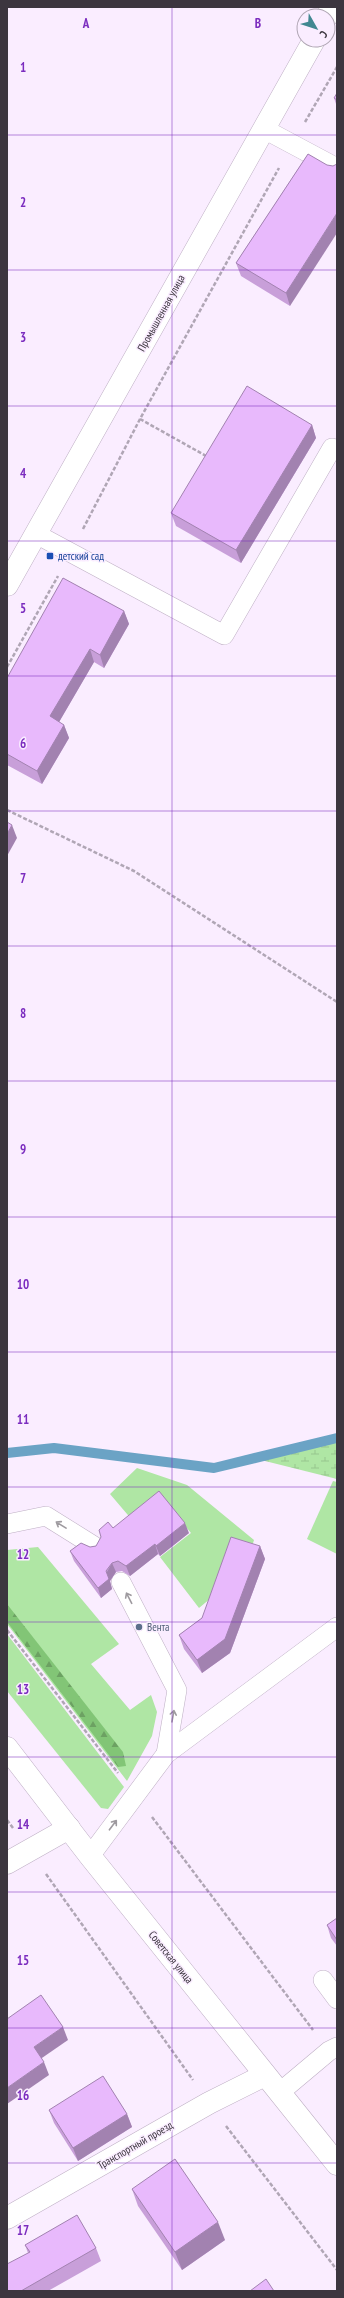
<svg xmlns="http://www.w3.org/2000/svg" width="344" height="2298" viewBox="0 0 344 2298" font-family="'PT Sans Narrow',sans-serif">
  <defs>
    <pattern id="forest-firs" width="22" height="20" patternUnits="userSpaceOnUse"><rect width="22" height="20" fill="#82c576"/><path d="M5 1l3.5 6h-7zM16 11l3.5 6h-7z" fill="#6ca162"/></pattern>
    <pattern id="wetland-marsh" width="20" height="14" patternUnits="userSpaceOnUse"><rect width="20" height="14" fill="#afe6a4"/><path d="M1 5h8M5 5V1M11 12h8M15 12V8" fill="none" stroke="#97c68e"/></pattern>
  </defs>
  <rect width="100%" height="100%" fill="#faedff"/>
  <g fill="#afe6a4">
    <path d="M 137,1468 L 187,1485 L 254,1540 C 248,1564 218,1593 199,1608 L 160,1557 L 191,1533 L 163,1499 L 133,1521 L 110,1494 Z"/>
    <path d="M 333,1481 L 337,1482 L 337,1554 L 307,1539 Z"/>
    <path d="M 38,1547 L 119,1644 L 91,1664 L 130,1710 L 151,1695 L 157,1712 L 152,1736 L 127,1781 L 7,1624 L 7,1550 Z"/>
    <path d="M 7,1634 L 124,1787 L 108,1809 L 101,1808 L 7,1691 Z"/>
  </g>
  <path fill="url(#forest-firs)" d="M 7,1604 L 123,1752 L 126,1766 L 118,1767 L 7,1622 Z"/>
  <path fill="url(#wetland-marsh)" d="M 337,1440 L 337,1479 L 257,1459 Z"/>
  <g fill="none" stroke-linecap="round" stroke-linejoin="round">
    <path stroke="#6ba3c5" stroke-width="10" d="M 7,1453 L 54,1448 L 214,1468 L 337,1438"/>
    <defs>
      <g id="service">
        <path d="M 264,129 L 337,168"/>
        <path d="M 36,534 L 224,635 L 332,448"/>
        <path d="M 7,1524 L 46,1516 L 94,1546"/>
        <path d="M 121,1582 L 177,1690 L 166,1754"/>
        <path d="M 90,1856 L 166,1754 L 337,1627"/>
        <path d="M 323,1980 L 337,1999"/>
        <path d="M 279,2093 L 329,2051 L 337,2047"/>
      </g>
      <g id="minor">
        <path d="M 327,16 L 332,7"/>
        <path d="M 7,585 L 314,40"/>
        <path d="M 7,1863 L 69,1828"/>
        <path d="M 7,2218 L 209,2103 L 265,2075"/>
      </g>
      <path id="primary" d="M 7,1748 L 90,1856 L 337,2164"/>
    </defs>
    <use href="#service" stroke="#bfb0c5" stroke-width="20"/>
    <use href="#minor" stroke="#bfb0c5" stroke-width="23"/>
    <use href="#primary" stroke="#bfb0c5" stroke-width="23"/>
    <g stroke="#b0a6b5" stroke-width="2.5" stroke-dasharray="4 2" stroke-linecap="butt">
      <path d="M 305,122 L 337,67"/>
      <path d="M 140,419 L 208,457"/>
      <path d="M 83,529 L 140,419 L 279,168"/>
      <path d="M 7,667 L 58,576"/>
      <path d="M 7,810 L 134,871 L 337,1002"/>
      <path d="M 7,1630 L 118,1773"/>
      <path d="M 152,1817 L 313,2030"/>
      <path d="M 7,1820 L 13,1828"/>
      <path d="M 46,1874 L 193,2080"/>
      <path d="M 226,2126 L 337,2270"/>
    </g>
    <use href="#service" stroke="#fff" stroke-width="19"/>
    <use href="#minor" stroke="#fff" stroke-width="22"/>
    <use href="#primary" stroke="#fff" stroke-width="22"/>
  </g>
  <g fill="#c89fd9">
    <path d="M 337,93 L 337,107 L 334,98 Z"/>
    <path d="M 308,154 L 290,306 L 241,276 L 236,263 Z"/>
    <path d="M 312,425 L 316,438 L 241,563 L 176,526 L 171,513 Z"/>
    <path d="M 124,611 L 129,624 L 104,668 L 94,662 L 59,722 L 64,725 L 69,738 L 42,784 L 7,765 L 7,678 Z"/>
    <path d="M 113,1528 L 189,1533 L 160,1556 L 158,1554 L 130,1576 L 122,1571 L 116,1572 L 110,1581 L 112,1589 L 101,1598 L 74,1561 L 70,1551 L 96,1546 Z"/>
    <path d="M 260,1546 L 265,1559 L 230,1653 L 202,1673 L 184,1649 L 179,1635 L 202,1618 Z"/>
    <path d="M 337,1918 L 337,1946 L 331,1938 L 327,1925 Z"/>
    <path d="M 49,2110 L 127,2114 L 132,2127 L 78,2161 L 54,2123 Z"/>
    <path d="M 132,2189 L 225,2240 L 182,2270 L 138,2206 Z"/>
    <path d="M 25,2245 L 96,2248 L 101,2261 L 48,2291 L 7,2291 L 28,2253 Z"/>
  </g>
  <g fill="#a282b0">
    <path d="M 337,213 L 337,233 L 290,306 L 286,293 Z"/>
    <path d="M 312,425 L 316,438 L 241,563 L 236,550 Z"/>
    <path d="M 124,611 L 129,624 L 104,668 L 100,655 Z"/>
    <path d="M 90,649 L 94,662 L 55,729 L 50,716 Z"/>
    <path d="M 64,725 L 69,738 L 42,784 L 37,771 Z"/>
    <path d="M 12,825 L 17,838 L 7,856 L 7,834 Z"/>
    <path d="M 185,1523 L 189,1533 L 160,1556 L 156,1546 Z"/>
    <path d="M 155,1544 L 158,1554 L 130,1576 L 126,1566 Z"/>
    <path d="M 260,1546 L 265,1559 L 230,1653 L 202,1673 L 197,1660 Z"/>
    <path d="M 112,1563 L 116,1572 L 110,1581 L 112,1589 L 101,1598 L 98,1588 Z"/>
    <path d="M 63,2027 L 68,2040 L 39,2060 L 34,2047 Z"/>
    <path d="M 44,2062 L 49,2075 L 7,2104 L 7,2088 Z"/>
    <path d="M 127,2114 L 132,2127 L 78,2161 L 73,2148 Z"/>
    <path d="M 218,2222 L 225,2240 L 182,2270 L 175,2252 Z"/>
  </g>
  <g fill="#e8b9fc" stroke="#a282b0">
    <path d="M 337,93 L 337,100 L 334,98 Z"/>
    <path d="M 308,154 L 327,165 L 333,166 L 337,164 L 337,213 L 286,293 L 236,263 Z"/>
    <path d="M 247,386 L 312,425 L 236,550 L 171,513 Z"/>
    <path d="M 63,578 L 124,611 L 100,655 L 90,649 L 50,716 L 64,725 L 37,771 L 7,754 L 7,678 Z"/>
    <path d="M 7,822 L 12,825 L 7,834 Z"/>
    <path d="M 159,1491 L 185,1523 L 156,1546 L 155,1544 L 126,1566 L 118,1561 L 112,1563 L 106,1571 L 109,1579 L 98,1588 L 70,1551 L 81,1543 L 90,1547 L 96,1546 L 101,1537 L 99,1530 L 108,1522 L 113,1528 Z"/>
    <path d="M 231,1537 L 260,1546 L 225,1639 L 197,1660 L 179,1635 L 202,1618 Z"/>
    <path d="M 337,1918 L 337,1940 L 327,1925 Z"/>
    <path d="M 41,1995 L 63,2027 L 34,2047 L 44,2062 L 7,2088 L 7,2019 Z"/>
    <path d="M 103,2076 L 127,2114 L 73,2148 L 49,2110 Z"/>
    <path d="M 175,2159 L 218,2222 L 175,2252 L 132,2189 Z"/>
    <path d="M 77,2215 L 96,2248 L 21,2291 L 7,2291 L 7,2264 L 30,2252 L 25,2245 Z"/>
    <path d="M 266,2279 L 274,2291 L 250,2291 Z"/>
  </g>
  <defs><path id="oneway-shaft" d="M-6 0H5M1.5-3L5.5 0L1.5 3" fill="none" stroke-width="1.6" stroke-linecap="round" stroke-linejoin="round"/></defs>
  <g stroke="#9e9a9f">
    <use href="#oneway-shaft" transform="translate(61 1525) rotate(-148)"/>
    <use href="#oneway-shaft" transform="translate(129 1598) rotate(-117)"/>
    <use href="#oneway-shaft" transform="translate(173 1716) rotate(-80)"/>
    <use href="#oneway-shaft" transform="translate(113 1825) rotate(-53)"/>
  </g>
  <path fill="none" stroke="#7b2cbf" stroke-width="1" stroke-opacity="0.55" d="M 172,7 L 172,2291M 7,135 L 337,135M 7,270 L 337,270M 7,406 L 337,406M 7,541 L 337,541M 7,676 L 337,676M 7,811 L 337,811M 7,946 L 337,946M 7,1081 L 337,1081M 7,1217 L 337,1217M 7,1352 L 337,1352M 7,1487 L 337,1487M 7,1622 L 337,1622M 7,1757 L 337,1757M 7,1892 L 337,1892M 7,2028 L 337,2028M 7,2163 L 337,2163"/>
  <rect fill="#1a4fb4" stroke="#faedff" stroke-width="1.5" x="46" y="552" width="8" height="8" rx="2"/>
  <circle fill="#5c6f8a" stroke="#faedff" stroke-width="1.5" cx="139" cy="1627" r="4"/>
  <g text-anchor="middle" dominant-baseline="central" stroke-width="3" stroke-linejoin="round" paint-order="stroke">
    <g font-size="11" fill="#3c363f" stroke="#faedff">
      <text transform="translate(161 313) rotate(-61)">Промышленная улица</text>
      <text transform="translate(171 1957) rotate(51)">Советская улица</text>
      <text transform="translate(135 2145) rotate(-30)">Транспортный проезд</text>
    </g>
    <g font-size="11" fill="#164399" stroke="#faedff" text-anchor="start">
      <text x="58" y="556">детский сад</text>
    </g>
    <g font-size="11" fill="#4e5e75" stroke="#faedff" text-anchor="start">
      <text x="147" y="1627">Вента</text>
    </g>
  </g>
  <g font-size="13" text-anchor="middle" font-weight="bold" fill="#7b2cbf" stroke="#faedff" stroke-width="3" stroke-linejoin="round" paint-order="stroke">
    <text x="86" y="28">A</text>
    <text x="258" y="28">B</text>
    <text x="23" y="72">1</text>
    <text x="23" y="207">2</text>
    <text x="23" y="342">3</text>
    <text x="23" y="478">4</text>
    <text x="23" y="613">5</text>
    <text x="23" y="748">6</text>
    <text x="23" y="883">7</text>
    <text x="23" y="1018">8</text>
    <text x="23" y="1154">9</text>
    <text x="23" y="1289">10</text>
    <text x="23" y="1424">11</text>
    <text x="23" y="1559">12</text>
    <text x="23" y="1694">13</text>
    <text x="23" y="1829">14</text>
    <text x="23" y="1965">15</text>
    <text x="23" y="2100">16</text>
    <text x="23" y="2235">17</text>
  </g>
  <rect width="344" height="2298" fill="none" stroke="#3c363f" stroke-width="16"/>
  <g transform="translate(316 28) rotate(129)"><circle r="19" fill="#faedff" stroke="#aea4b2"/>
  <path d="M0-3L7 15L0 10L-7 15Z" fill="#418891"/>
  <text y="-6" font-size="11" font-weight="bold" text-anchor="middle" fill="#3c363f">С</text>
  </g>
</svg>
